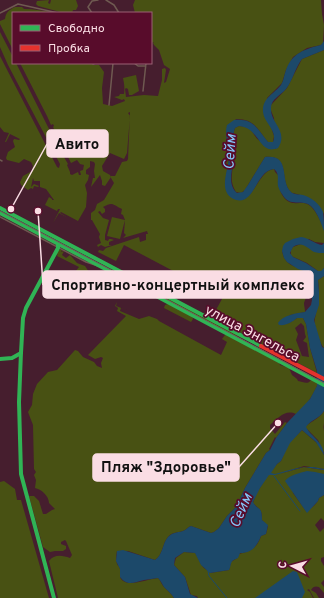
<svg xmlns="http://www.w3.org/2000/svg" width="324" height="598" viewBox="0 0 324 598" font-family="Overpass,sans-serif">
  <rect width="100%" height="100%" fill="#461e2e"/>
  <g fill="#485113" fill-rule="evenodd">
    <path d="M 49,0 L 48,3 L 50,4 L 51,0 L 76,0 L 78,6 L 76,10 L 73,10 L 72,13 L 64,13 L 38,6 L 36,4 L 37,1 Z"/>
    <path d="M 135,0 L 321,0 L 322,14 L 324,25 L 323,43 L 321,45 L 307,48 L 293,57 L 286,70 L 282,83 L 267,98 L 272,130 L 274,136 L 273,142 L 268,142 C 257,129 255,119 236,119 L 226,132 C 227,141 228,149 229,157 C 229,170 218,193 236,199 C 253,206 257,171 274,169 L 275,172 L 278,175 C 278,186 281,202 294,203 C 298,204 303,202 307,204 C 314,206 322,223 324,230 C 324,234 324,239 324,243 L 315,242 L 309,239 L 282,250 C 285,272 305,264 311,276 C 317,286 307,293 304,303 C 304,306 305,309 305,312 L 290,315 L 280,325 L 289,323 L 297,318 L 303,318 L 306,324 L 310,348 L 317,373 L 212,317 L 222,299 L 222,296 L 180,275 L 178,276 L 170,295 L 168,292 L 177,273 L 124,245 L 116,261 L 98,252 L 99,250 L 103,251 L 106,248 L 139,237 L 140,242 L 146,240 L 146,234 L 148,234 L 147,231 L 123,238 L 126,235 L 124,233 L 125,220 L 120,239 L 107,236 L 112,217 L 125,220 L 123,215 L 121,214 L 122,209 C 113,205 113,201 103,207 L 105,209 L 105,212 L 102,214 L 100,211 L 98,212 L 103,218 L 109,220 L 105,235 L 105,240 L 108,241 L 109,239 L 111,239 L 114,240 L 109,242 L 109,245 L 112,245 L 105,247 L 101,245 L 98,247 L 97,245 L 101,243 L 99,237 L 100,234 L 92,220 L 91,220 L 91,213 L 95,210 L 97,204 L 104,200 L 114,183 L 111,178 L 111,176 L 115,176 L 122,162 L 127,161 L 128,159 L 130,112 L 128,113 L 130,116 L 127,153 L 124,159 L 110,153 L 102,166 L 103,171 L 110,175 L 111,177 L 105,186 L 102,185 L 102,181 L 100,175 L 91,187 L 93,178 L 95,178 L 94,171 L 95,164 L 94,162 L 90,161 L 90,167 L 86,170 L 86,174 L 89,175 L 88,180 L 85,185 L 87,193 L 86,207 L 78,221 L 61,212 L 60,213 L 68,218 L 59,213 L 53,223 L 60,209 L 58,209 L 57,211 L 45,205 L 49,197 L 52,199 L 52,200 L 54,200 L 46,189 L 40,187 L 40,181 L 34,181 L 33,178 L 31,187 L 34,184 L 39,186 L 38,187 L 34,186 L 33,189 L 31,188 L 28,190 L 21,185 L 20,182 L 23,176 L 32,171 L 33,166 L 31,162 L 24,159 L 19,163 L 7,160 L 6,158 L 8,152 L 15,147 L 13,141 L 14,139 L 19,140 L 20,139 L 10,134 L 6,142 L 5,142 L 9,133 L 4,132 L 0,127 L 0,56 L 57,167 L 59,168 L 60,164 L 8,65 L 0,47 L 0,32 L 13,57 L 13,63 L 16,63 L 57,145 L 68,164 L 67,165 L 70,172 L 70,174 L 72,175 L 78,172 L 79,175 L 81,175 L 80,171 L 83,170 L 84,165 L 80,164 L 77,160 L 71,163 L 53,127 L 54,126 L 53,124 L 51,125 L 47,116 L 20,63 L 93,63 L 93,65 L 99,65 L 104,72 L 102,88 L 103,104 L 112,106 L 125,101 L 124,99 L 122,100 L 114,97 L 119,96 L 120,94 L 124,94 C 125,88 124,83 123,78 L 136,75 L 139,91 L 132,95 L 129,95 L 128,89 L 126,88 L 125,89 L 126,97 L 144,95 L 158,96 L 162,80 L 162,69 L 165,68 L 166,70 L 164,83 L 166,82 L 170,69 L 164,65 L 159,50 L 154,45 L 153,43 L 154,42 L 151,43 L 151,13 L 135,13 L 133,5 ZM 301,323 L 304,326 L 305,334 L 306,337 L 303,341 L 307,343 L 309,357 L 302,356 L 296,340 L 298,334 L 295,328 Z"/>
    <path d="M 15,7 L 22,7 L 24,9 C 34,9 45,11 55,13 L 13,13 L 13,50 L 0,24 L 0,21 L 5,19 C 6,12 9,10 15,7 Z"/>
    <path d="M 324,50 L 324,214 C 319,205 311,197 300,195 C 296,193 292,195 289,190 C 280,177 290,155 265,157 L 245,190 L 241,193 L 236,192 C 227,179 235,165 235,151 C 235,143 232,135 235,128 L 239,126 C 256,127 251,136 261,142 C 266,145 271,147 276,149 L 274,118 L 270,108 L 271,105 L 287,88 L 302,59 Z"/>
    <path d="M 301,244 C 312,246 310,252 324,253 L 324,268 L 322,271 L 318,271 L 307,263 L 291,256 L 291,250 L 293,247 Z"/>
    <path d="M 59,250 L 62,250 L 61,252 L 64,251 L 62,255 L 66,258 L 70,255 L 77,263 L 85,266 L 91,275 L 88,278 L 96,289 L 85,282 L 87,273 L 83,271 L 80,274 L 83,276 L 83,281 L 78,287 L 75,287 L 74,293 L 69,295 L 63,290 C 67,280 72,276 79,267 L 57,256 L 58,254 L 56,255 Z"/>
    <path d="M 115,270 L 242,337 L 242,338 L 223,330 L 114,272 Z"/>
    <path d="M 324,276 L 324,348 C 320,344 313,324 315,318 C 318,304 320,295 318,280 Z"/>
    <path d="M 117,302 L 116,306 L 129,311 L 121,308 L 120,311 L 139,319 L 149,316 L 157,319 L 159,321 L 221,355 L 227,342 L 222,339 L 225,335 L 227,335 L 279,363 L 280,365 L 289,368 L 292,375 L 297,379 L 298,381 C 303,382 308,385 311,380 L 318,384 C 313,395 306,407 296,414 C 285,409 278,418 270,425 L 270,428 L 275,434 L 285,422 L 287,423 L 276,438 L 275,437 L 269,449 L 270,450 L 266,453 L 245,488 L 236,507 L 227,516 L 219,528 L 214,532 L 211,533 L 191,526 C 188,527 186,530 183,531 C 176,533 172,532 168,537 C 162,544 163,555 155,560 L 128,551 L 117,551 C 116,555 116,560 117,564 C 118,566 120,567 120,569 C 121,572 119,576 121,579 C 127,588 148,579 158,578 C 161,581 161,584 164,587 C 168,591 171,593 174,598 L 58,598 L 49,561 C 54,554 62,555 70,558 L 72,555 L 66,541 L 65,540 L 61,542 L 61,544 L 66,546 L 66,549 L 63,551 L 55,551 L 50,552 L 43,547 L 29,496 L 34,496 L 39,501 L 43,514 L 46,514 L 52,510 L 55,509 L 49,503 C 49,496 41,489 35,488 L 36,480 L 34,475 L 36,472 L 34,469 L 33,425 L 28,412 L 32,405 L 33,394 L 37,384 L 48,372 L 57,370 L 75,350 L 78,351 L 83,357 L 94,362 L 97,366 L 102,368 L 101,363 L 103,358 L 101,357 L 95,359 L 88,355 L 126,316 L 117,311 L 118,308 L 115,306 Z"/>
    <path d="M 168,304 L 192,316 L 193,319 L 191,322 L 164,308 L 165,305 Z"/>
    <path d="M 324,411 L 324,427 L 323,423 L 324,431 L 324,453 L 318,440 L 306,428 L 306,426 C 312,421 320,418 324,411 Z"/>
    <path d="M 302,430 L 318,444 L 324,455 L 324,469 L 304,466 L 279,474 L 304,467 L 324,470 L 324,474 L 308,473 L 300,477 L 287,480 L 292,486 L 293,493 L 306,511 C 311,509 318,503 319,498 L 324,495 L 324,521 L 321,518 L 315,525 L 320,532 L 324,528 L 324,557 L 321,558 L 321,561 L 324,566 L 324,580 L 321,583 L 324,587 L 324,593 L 319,587 C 316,586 313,586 311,590 L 316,593 L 319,598 L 314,598 L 309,589 L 307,590 L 310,592 L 313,598 L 301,598 L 301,595 L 303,591 L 294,573 C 283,575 270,592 259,598 L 198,598 L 197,596 L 191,595 L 185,577 L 174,565 L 176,558 L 184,552 L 195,553 C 200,559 200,568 209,571 L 210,573 L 229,570 L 231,562 L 237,558 L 239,554 C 251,551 257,548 261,536 L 266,534 L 268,526 L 262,520 C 262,509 260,510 253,503 L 256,494 L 263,483 L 261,478 L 264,477 L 263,473 L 266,473 L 268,469 L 271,468 L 272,470 L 277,464 L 281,461 L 287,447 L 283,450 L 279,446 L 285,445 L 285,443 L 282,444 L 283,440 L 288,440 L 287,438 L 292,440 Z"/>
    <path d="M 4,481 L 15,489 L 17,500 L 21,500 L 49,598 L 0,598 L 0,482 Z"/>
  </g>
  <g fill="#1c496a">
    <path d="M 324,41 L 324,50 L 302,59 C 295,68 293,80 286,89 C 281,95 271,99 271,108 C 270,123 289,131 278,148 C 258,156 261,128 239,126 L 235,128 C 232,135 235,143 235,150 C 235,163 225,183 237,193 L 243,192 L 248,185 L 265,157 C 292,154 279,181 291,192 C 294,195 299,194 303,195 C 311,197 320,204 323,212 C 324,218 324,225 324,231 C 321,223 316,208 308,204 C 299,200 291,206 284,197 C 282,194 279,190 278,186 C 277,179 280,174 274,169 C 256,170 255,205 236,200 C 217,194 228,171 229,158 C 229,147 224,135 227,125 L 234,120 C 254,118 257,129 268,142 L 273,142 C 278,131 264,123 263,112 C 262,98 274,94 281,85 C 284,80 284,75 286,70 C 292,53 305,49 321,45 Z"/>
    <path d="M 301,237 C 309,238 315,244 322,245 L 324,243 L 324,253 C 321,253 317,253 314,252 C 306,247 302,241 293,247 L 290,253 L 293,257 L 306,263 L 318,271 L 321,271 L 324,268 L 324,276 L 318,280 L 319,292 L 319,305 L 314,320 L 322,347 L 324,348 L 324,411 C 319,419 310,420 306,427 C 311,437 323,441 324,455 L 316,442 L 302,430 L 290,443 L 281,461 L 277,464 L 271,473 L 275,474 C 293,469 305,464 324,469 L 324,470 L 304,467 L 275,475 L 269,475 L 260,488 L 253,502 C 258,511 262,505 262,520 L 268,525 L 266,534 L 261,536 C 257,546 252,553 240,553 L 238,558 C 229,561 232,564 229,570 L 210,573 L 201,565 L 195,553 L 184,552 L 175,558 L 174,565 L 185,577 L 190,594 L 198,598 L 174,598 C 171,593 168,591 164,587 C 162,584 161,581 158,578 C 153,579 149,579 144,580 C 134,582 128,587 120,577 L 120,569 L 116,561 L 117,551 L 123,550 L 155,560 C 163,555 162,544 168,537 C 173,532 176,533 183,531 C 186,530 188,527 191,526 L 211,533 L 214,532 L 219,528 L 227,516 L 236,507 L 245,488 L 266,453 L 270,450 L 276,438 L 287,423 L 310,399 L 317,386 L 317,371 L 310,348 L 306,324 L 303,318 L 297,318 C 292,322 286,326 279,325 L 278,323 C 283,315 297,313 305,312 L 311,305 L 312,300 L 311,293 L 313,286 L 312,278 L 309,273 L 298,269 L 287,262 L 284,258 L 282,251 L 283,246 L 285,243 L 293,239 Z"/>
    <path d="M 307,471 L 315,472 L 324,474 L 324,495 L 319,498 L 318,501 L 307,513 L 285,481 C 289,475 300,473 307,471 Z"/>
    <path d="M 293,571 L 297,572 L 305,592 L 302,598 L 255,598 Z"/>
  </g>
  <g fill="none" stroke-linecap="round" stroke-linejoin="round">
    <g stroke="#1c496a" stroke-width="1">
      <path d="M 274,476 L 300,511"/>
      <path d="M 208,571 L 209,576 L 227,598"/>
    </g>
    <g stroke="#6f5a51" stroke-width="1.5">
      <path d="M 106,0 L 114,5 L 119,13"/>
      <path d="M 0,13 L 18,4 L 58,13"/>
      <path d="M 92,13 L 88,7 L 92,1 L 98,0"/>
      <path d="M 93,63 L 93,64 L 96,63"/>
      <path d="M 134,63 L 138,66 L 145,66"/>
      <path d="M 143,91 L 146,63"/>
      <path d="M 109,105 L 113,63"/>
      <path d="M 0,160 L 2,161"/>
      <path d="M 0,217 L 86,262 L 98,266"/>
    </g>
    <g stroke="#30b455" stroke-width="4">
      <path d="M 0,208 L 261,346"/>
      <path d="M 0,213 L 324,385"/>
      <path d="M 21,352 L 19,402 L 21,474 L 54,598"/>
      <path d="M 0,359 L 12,358 L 21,353 L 23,318 L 26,308 L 58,248 L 58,244"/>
    </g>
    <path stroke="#e5322d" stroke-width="4" d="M 261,346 L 324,379"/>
    <path stroke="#745a5c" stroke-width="1" d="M 0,211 L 324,383"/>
  </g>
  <g text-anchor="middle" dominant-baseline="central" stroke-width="3.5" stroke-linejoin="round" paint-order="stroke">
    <g font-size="14" fill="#fadde4" stroke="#580c2b">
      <text transform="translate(252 334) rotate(28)">улица Энгельса</text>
    </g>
    <g font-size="15" font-style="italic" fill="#84c6f9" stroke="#580c2b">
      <text transform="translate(231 152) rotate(-86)">Сейм</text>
      <text transform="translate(242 511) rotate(-66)">Сейм</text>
    </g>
  </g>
  <path fill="none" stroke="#fadde4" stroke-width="1.5" d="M11 209L47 144M38 211L43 285M278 423L239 467"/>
  <g fill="#fadde4" stroke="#580c2b" stroke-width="1.5">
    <circle cx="11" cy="209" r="4"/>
    <circle cx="38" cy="211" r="4"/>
    <circle cx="278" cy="423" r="4"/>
  </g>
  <g fill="#fadde4" stroke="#fadde4" stroke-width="1.5">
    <rect x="47" y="130" width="61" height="27" rx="4"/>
    <rect x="43" y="271" width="270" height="27" rx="4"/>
    <rect x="93" y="454" width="146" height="27" rx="4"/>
  </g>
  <g font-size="15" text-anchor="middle" font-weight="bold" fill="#111">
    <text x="77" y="149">Авито</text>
    <text x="178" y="290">Спортивно-концертный комплекс</text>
    <text x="166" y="472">Пляж "Здоровье"</text>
  </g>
  <rect x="12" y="12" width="140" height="52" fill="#580c2b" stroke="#996075"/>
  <rect x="20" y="25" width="20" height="6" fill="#30b455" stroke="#996075"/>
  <text x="48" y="32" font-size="12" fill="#fadde4">Свободно</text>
  <rect x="20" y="45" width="20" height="6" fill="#e5322d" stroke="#996075"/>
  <text x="48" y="52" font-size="12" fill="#fadde4">Пробка</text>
  <g transform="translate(292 566) rotate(276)" stroke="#580c2b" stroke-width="3" paint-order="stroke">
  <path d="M0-3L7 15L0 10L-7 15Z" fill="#fadde4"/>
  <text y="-6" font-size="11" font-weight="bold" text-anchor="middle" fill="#fadde4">С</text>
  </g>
</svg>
